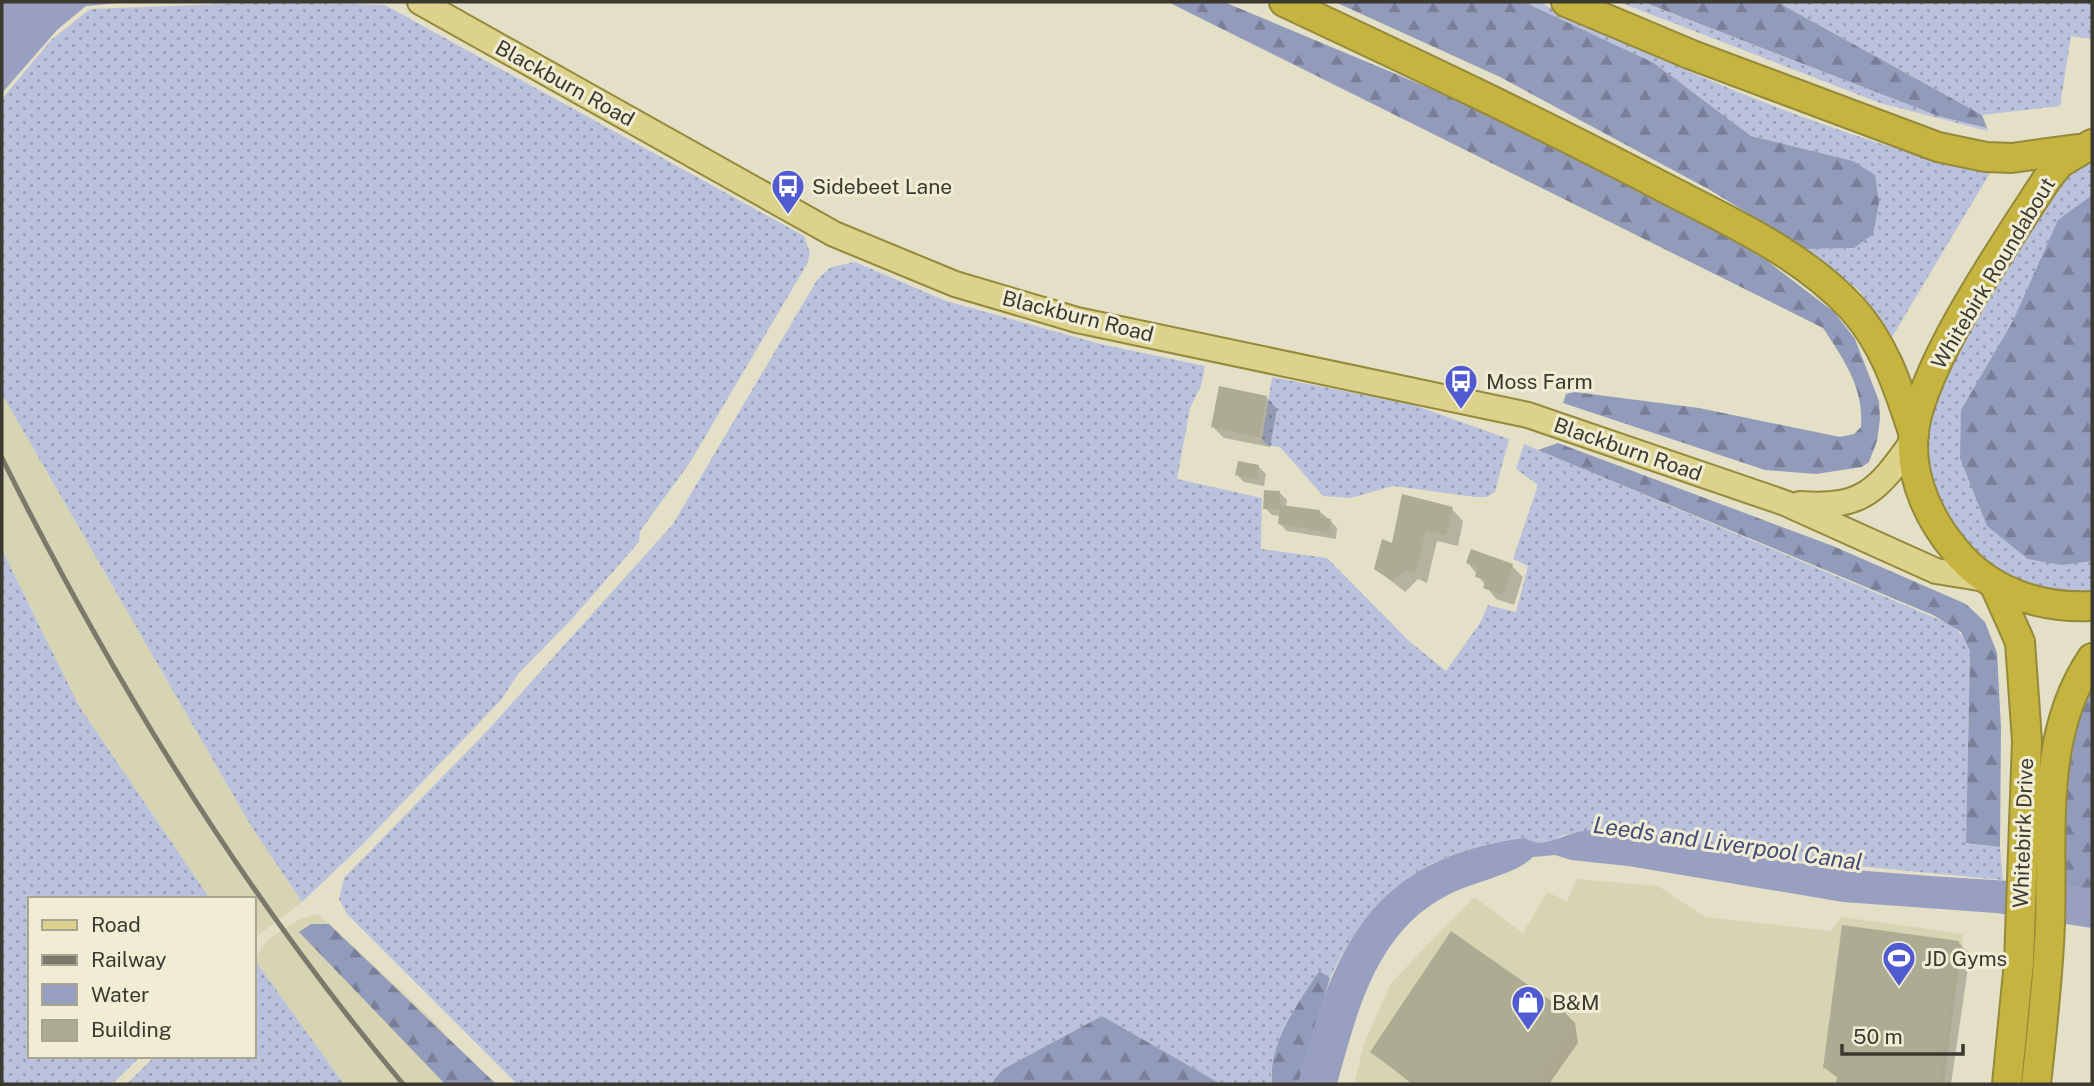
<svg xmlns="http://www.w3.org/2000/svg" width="2094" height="1086" viewBox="0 0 2094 1086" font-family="'Public Sans',sans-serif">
  <defs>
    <pattern id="grass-dots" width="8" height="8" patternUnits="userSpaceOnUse" patternTransform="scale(1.75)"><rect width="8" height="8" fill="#bac1dd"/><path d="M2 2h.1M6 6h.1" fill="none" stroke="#989eb4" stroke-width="1.8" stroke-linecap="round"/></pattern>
    <pattern id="forest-firs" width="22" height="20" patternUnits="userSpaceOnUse" patternTransform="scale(1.75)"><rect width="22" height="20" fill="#939bbb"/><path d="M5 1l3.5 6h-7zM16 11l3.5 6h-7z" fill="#797f98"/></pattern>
  </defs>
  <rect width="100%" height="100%" fill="#e3e0c7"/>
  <g fill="#d7d4b4">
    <path d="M 2,394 L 251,826 L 302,902 L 254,938 L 254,899 L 210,899 L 79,706 L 4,556 Z"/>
    <path d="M 1577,879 L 1658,886 L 1705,917 L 1831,931 L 1842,917 L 1963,934 L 1944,1084 L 1354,1084 L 1364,1044 L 1391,983 L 1474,897 L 1523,933 L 1547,892 L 1567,901 Z"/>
    <path d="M 318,914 L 430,1017 L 487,1084 L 344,1084 L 254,959 L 269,939 L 298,920 Z"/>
  </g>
  <g fill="url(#grass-dots)">
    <path d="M 279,2 L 385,5 L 804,236 L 810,253 L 807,264 L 689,464 L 640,531 L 639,542 L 570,621 L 518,674 L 501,700 L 362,845 L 302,902 L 251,826 L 2,394 L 2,99 L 51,40 L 90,9 Z"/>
    <path d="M 1524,2 L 1539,2 C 1684,72 1832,138 1990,173 L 1892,337 L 1859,290 L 1806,249 L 1854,248 L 1853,161 L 1751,136 L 1654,63 Z"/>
    <path d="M 1619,2 L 1642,2 L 1938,116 L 1987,128 L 1988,131 L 1880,103 Z"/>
    <path d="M 1777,2 L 2092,2 L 2092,39 L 2071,36 L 2060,106 L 1982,115 Z"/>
    <path d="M 2092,144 L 2092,606 L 1995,586 L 1920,490 L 1935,367 L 2083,149 Z"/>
    <path d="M 855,262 L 946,301 L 1100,344 L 1205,366 L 1201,386 L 1190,408 L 1177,479 L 1262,498 L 1261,549 L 1327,558 L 1409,641 L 1446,671 L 1480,623 L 1488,605 L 1516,612 L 1528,566 L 1513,559 L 1538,485 L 1516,469 L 1524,444 L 1952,625 L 1967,641 L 1970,651 L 1966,843 L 2000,847 L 2003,880 L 1753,856 L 1643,832 L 1583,831 L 1563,835 L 1551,842 L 1532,843 L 1525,838 C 1426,850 1373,889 1330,978 L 1318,971 L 1271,1074 L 1272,1084 L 1221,1084 L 1102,1016 L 1003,1069 L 991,1084 L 517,1084 L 347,914 L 339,899 L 344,878 L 488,730 L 673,524 L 817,280 L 831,267 Z"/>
    <path d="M 1272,377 L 1411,404 L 1509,439 L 1495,492 L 1486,497 L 1476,497 L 1393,486 L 1350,498 L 1323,496 L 1280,447 L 1267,445 L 1262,439 Z"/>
    <path d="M 2,550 L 79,706 L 210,899 L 30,899 L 30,1056 L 141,1056 L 112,1084 L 2,1084 Z"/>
    <path d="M 254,959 L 344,1084 L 127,1084 L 155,1056 L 254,1056 Z"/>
  </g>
  <g fill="url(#forest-firs)">
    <path d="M 1168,2 L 1224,2 L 1539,134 L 1666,201 L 1766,260 L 1834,312 L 1855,339 L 1879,401 L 1880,419 L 1877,441 L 1869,462 L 1862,467 L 1816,474 L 1765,470 L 1563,403 L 1566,394 L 1575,392 L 1699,408 L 1840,437 L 1854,434 L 1861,427 C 1864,388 1844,360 1823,328 Z"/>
    <path d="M 1335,2 L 1524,2 L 1654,63 L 1751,136 L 1853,161 L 1875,175 L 1879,203 L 1873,234 L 1854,248 L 1806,249 L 1710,190 L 1500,77 Z"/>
    <path d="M 1643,2 L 1777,2 L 1982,115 L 1987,128 L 1938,116 Z"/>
    <path d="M 2092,195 L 2092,561 L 2062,565 L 2028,559 L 1987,526 L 1960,458 L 1961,410 L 2013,321 L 2058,220 Z"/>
    <path d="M 1558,443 L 1833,546 L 1966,604 L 1985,622 L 1997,653 L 2001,728 L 2000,847 L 1966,843 L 1970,651 L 1961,632 L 1933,615 L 1538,450 Z"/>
    <path d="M 2092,676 L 2092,890 L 2062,885 L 2061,773 Z"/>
    <path d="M 311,924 L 329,924 L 496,1084 L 445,1084 L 299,932 Z"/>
    <path d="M 1319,971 L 1330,978 L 1298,1084 L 1272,1084 C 1268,1043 1298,1004 1319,971 Z"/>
    <path d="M 1102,1016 L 1221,1084 L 991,1084 L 1003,1069 Z"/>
  </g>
  <g fill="#989fc0">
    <path d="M 2,2 L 128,2 L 86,6 L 57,30 L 2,93 Z"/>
    <path d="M 1612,830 C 1661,833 1705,847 1753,856 C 1857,875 1971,877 2077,886 L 2092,890 L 2092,928 L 1996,913 L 1843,902 L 1628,866 L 1571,860 L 1555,855 L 1533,857 C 1517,873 1479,881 1456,891 C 1377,926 1358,1009 1337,1084 L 1298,1084 C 1333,948 1371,857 1525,838 C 1544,851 1563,833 1583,831 C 1593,830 1602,830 1612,830 Z"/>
  </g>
  <g fill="#0003">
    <path d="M 1266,397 L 1277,409 L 1270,447 L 1224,438 L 1213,427 Z"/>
    <path d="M 1259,467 L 1266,474 L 1264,486 L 1244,482 L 1237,475 Z"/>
    <path d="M 1279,492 L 1287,500 L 1286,507 L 1319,511 L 1330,520 L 1337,528 L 1336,539 L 1287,531 L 1279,523 L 1280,516 L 1272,515 L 1265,508 Z"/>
    <path d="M 1452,509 L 1463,521 L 1458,546 L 1437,541 L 1427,583 L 1418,579 L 1405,592 L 1376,569 L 1393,545 Z"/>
    <path d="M 1468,563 L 1512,566 L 1523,577 L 1514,605 L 1496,599 Z"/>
    <path d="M 1958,942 L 1970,954 L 1951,1084 L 1838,1084 L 1839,1079 L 1825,1068 Z"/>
    <path d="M 1563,1011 L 1575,1023 L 1578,1043 L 1549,1084 L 1412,1084 L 1372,1052 Z"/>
  </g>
  <g fill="#aeab93">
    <path d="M 1219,386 L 1267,396 L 1259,437 L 1211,427 Z"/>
    <path d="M 1238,461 L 1259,465 L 1257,480 L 1235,475 Z"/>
    <path d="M 1264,490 L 1280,491 L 1279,509 L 1263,509 Z"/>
    <path d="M 1402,494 L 1453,507 L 1446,535 L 1426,530 L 1415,573 L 1406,569 L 1392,581 L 1374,569 L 1382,539 L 1392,543 Z"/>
    <path d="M 1280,505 L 1320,510 L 1319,517 L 1331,519 L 1329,532 L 1278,524 Z"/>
    <path d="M 1471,549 L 1513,564 L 1502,595 L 1483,588 L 1486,580 L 1475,577 L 1478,568 L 1466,563 Z"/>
    <path d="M 1842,925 L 1959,941 L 1939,1084 L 1836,1084 L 1838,1070 L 1823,1068 Z"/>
    <path d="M 1451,931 L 1564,1010 L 1567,1031 L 1530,1084 L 1414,1084 L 1370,1052 Z"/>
  </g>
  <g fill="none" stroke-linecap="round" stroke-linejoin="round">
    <defs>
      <g id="major">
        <path d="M 420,2 L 834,234 L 955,284 L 1077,320 L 1528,415 L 1785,503 L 1936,571 L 1985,579"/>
        <path d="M 1800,504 C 1863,509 1878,490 1913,441"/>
      </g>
      <g id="highway">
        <path d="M 1284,2 C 1412,62 1540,122 1665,188 C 1729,221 1802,254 1852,308 C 1885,344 1899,390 1914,435"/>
        <path d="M 1566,2 L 1692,55 L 1938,147 L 1986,157 L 2012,158 L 2077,149"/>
        <path d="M 2092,144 L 2060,163 L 2047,179 C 2009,238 1913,376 1913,443 C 1912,482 1930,520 1955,550 C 1988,591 2040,609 2092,606"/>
        <path d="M 1995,586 L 2020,642 L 2027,741 L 2019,962 L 2007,1084"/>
        <path d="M 2036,1084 C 2042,1031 2048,978 2050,924 C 2053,835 2039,736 2092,658"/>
      </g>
    </defs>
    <use href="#major" stroke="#95893a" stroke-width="28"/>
    <use href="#highway" stroke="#95893a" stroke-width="32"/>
    <use href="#major" stroke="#dcd28c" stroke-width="24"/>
    <use href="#highway" stroke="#c5b43f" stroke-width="28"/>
    <path stroke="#7b796a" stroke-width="5" d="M 2,458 C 113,682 242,892 403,1084"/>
  </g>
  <defs>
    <symbol id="bus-pin" viewBox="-11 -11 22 30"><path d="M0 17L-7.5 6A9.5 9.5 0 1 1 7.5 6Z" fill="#505bd1" stroke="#f1edd4"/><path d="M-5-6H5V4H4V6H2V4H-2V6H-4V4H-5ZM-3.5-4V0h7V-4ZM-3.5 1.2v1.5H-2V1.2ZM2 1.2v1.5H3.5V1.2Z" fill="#fff"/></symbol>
    <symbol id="stadium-pin" viewBox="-11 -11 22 30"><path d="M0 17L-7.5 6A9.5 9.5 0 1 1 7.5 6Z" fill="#505bd1" stroke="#f1edd4"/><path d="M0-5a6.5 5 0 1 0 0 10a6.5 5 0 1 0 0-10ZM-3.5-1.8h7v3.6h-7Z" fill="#fff"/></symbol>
    <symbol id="shop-pin" viewBox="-11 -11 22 30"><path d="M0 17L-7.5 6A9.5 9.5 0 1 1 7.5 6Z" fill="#505bd1" stroke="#f1edd4"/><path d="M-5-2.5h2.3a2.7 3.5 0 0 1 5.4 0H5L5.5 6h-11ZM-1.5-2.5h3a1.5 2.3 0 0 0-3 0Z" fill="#fff"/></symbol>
  </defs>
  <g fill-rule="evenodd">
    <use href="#bus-pin" x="769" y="167" width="38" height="52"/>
    <use href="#bus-pin" x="1442" y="362" width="38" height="52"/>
    <use href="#stadium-pin" x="1880" y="939" width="38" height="52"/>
    <use href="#shop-pin" x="1509" y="983" width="38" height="52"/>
  </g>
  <g text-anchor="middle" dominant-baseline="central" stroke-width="6" stroke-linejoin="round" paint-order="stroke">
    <g font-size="21" fill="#3b3930" stroke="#f1edd4">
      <text transform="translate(565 83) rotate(29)">Blackburn Road</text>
      <text transform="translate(1993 273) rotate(-59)">Whitebirk Roundabout</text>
      <text transform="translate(1078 316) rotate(14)">Blackburn Road</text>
      <text transform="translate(1628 449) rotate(19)">Blackburn Road</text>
      <text transform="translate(2023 833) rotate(-88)">Whitebirk Drive</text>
    </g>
    <g font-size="21" fill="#3b3930" stroke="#f1edd4" text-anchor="start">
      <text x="812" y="186">Sidebeet Lane</text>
      <text x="1486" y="381">Moss Farm</text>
      <text x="1924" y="958">JD Gyms</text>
      <text x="1552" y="1002">B&amp;M</text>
    </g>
    <g font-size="23" font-style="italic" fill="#424b7a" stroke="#f1edd4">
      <text transform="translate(1728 843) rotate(8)">Leeds and Liverpool Canal</text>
    </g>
  </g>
  <rect width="2094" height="1086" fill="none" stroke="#3b3930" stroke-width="7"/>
  <rect x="28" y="897" width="228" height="161" fill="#f1edd4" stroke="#a8a592" stroke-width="2"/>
  <rect x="42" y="920" width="35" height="10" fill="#dcd28c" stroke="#a8a592" stroke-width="2"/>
  <text x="91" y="932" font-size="21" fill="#3b3930">Road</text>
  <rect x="42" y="955" width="35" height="10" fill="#7b796a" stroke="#a8a592" stroke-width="2"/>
  <text x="91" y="967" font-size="21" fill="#3b3930">Railway</text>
  <rect x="42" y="984" width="35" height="21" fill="#989fc0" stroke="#a8a592" stroke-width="2"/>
  <text x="91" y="1002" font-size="21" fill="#3b3930">Water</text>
  <rect x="42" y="1020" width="35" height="21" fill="#aeab93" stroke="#a8a592" stroke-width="2"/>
  <text x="91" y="1037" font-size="21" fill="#3b3930">Building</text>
  <path d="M1842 1044v10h121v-10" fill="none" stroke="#3b3930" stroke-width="3.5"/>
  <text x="1853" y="1044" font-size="21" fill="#3b3930" stroke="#f1edd4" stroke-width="5" paint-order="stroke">50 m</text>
</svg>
